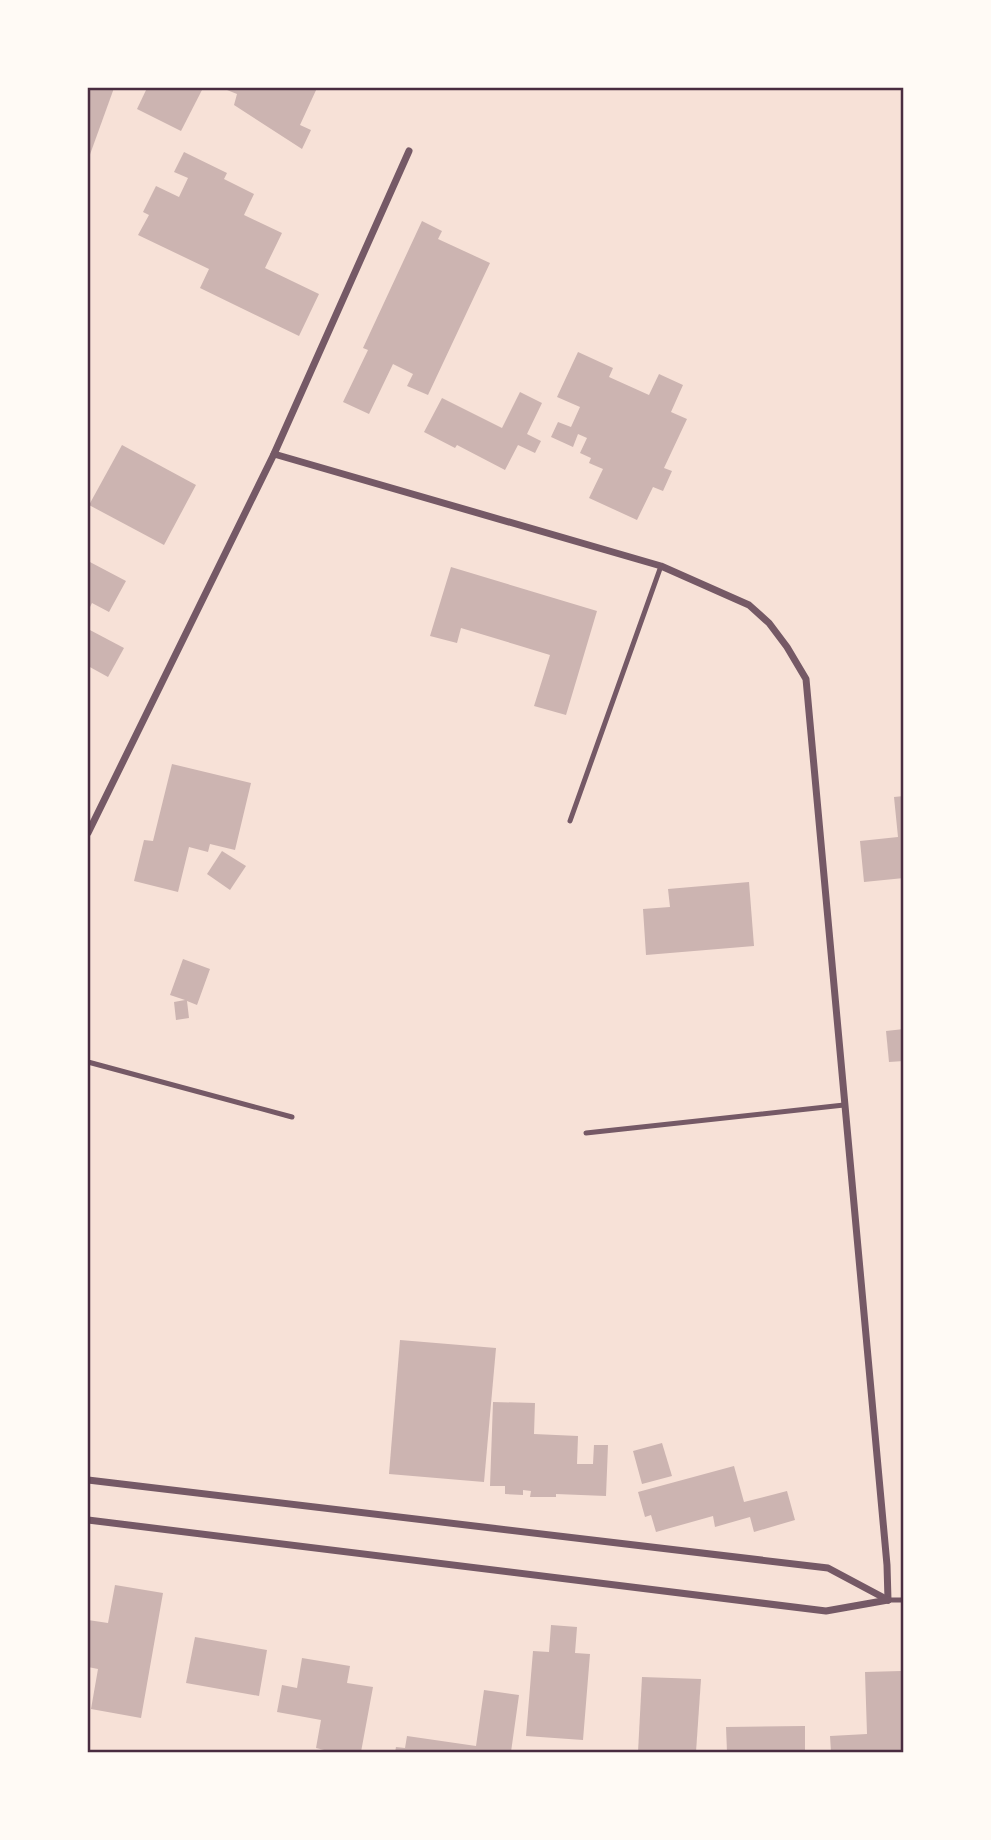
<svg xmlns="http://www.w3.org/2000/svg" width="991" height="1840" viewBox="0 0 991 1840" font-family="'Alegreya Sans',sans-serif">
  <rect width="100%" height="100%" fill="#f7e1d7"/>
  <g fill="#ccb4b1">
    <path d="M 88,88 L 114,88 L 88,160 Z"/>
    <path d="M 147,88 L 203,88 L 181,131 L 137,109 Z"/>
    <path d="M 222,88 L 317,88 L 300,125 L 311,130 L 302,149 L 234,105 L 237,94 Z"/>
    <path d="M 184,152 L 227,173 L 224,179 L 254,194 L 244,215 L 282,233 L 265,268 L 319,294 L 299,336 L 200,288 L 209,269 L 138,235 L 149,215 L 143,212 L 156,186 L 179,197 L 188,178 L 174,172 Z"/>
    <path d="M 422,221 L 442,231 L 438,239 L 490,263 L 428,395 L 407,386 L 413,374 L 393,364 L 369,414 L 343,402 L 368,350 L 363,348 Z"/>
    <path d="M 578,352 L 613,368 L 609,377 L 649,395 L 659,374 L 683,385 L 671,412 L 687,419 L 664,468 L 672,471 L 663,491 L 653,487 L 637,520 L 589,498 L 603,469 L 589,463 L 591,458 L 580,453 L 587,438 L 578,434 L 573,447 L 551,437 L 558,422 L 571,427 L 580,407 L 557,397 Z"/>
    <path d="M 520,392 L 542,403 L 527,434 L 541,441 L 535,453 L 518,445 L 505,470 L 457,445 L 455,448 L 424,432 L 442,398 L 502,428 Z"/>
    <path d="M 122,445 L 196,485 L 164,545 L 89,505 Z"/>
    <path d="M 88,561 L 126,581 L 109,612 L 92,603 L 88,611 Z"/>
    <path d="M 451,567 L 597,611 L 566,715 L 534,706 L 550,655 L 461,628 L 457,643 L 430,636 Z"/>
    <path d="M 88,629 L 124,648 L 108,677 L 88,666 Z"/>
    <path d="M 172,764 L 251,783 L 235,850 L 210,844 L 208,852 L 189,847 L 178,892 L 134,881 L 144,840 L 153,841 Z"/>
    <path d="M 904,796 L 904,878 L 864,882 L 860,841 L 898,837 L 894,797 Z"/>
    <path d="M 222,851 L 246,866 L 230,890 L 207,874 Z"/>
    <path d="M 749,882 L 754,946 L 646,955 L 643,909 L 670,907 L 668,889 Z"/>
    <path d="M 183,959 L 210,969 L 197,1005 L 187,1001 L 189,1018 L 176,1020 L 174,1002 L 185,1000 L 170,995 Z"/>
    <path d="M 904,1029 L 904,1061 L 889,1062 L 886,1031 Z"/>
    <path d="M 400,1340 L 496,1348 L 484,1482 L 389,1474 Z"/>
    <path d="M 493,1402 L 535,1403 L 534,1434 L 578,1436 L 577,1464 L 593,1464 L 594,1445 L 608,1445 L 606,1496 L 556,1494 L 556,1497 L 530,1497 L 531,1491 L 523,1490 L 523,1495 L 505,1494 L 505,1486 L 490,1486 Z"/>
    <path d="M 662,1443 L 672,1476 L 642,1484 L 633,1451 Z"/>
    <path d="M 734,1466 L 744,1502 L 787,1491 L 795,1520 L 754,1532 L 750,1517 L 715,1527 L 713,1516 L 656,1532 L 651,1515 L 645,1517 L 638,1492 Z"/>
    <path d="M 115,1585 L 163,1593 L 141,1718 L 91,1709 L 98,1669 L 88,1667 L 88,1620 L 108,1623 Z"/>
    <path d="M 551,1625 L 577,1627 L 575,1653 L 590,1654 L 583,1740 L 526,1736 L 533,1651 L 549,1652 Z"/>
    <path d="M 195,1637 L 267,1650 L 259,1696 L 186,1683 Z"/>
    <path d="M 302,1658 L 350,1666 L 347,1683 L 373,1687 L 361,1752 L 332,1752 L 316,1748 L 321,1720 L 277,1712 L 282,1685 L 297,1688 Z"/>
    <path d="M 901,1671 L 904,1752 L 831,1752 L 830,1736 L 867,1734 L 865,1672 Z"/>
    <path d="M 642,1677 L 701,1679 L 696,1752 L 638,1752 Z"/>
    <path d="M 484,1690 L 519,1695 L 511,1752 L 395,1752 L 396,1747 L 405,1748 L 407,1736 L 476,1746 Z"/>
    <path d="M 805,1726 L 805,1752 L 727,1752 L 726,1727 Z"/>
  </g>
  <g fill="none" stroke-linecap="round" stroke-linejoin="round">
    <g stroke="#755966" stroke-width="5">
      <path d="M 570,821 L 661,566"/>
      <path d="M 88,1062 L 292,1117"/>
      <path d="M 586,1133 L 844,1105"/>
      <path d="M 888,1600 L 904,1600"/>
    </g>
    <g stroke="#755966" stroke-width="7">
      <path d="M 274,454 L 661,566 L 749,605 L 769,623 L 787,647 L 806,679 L 887,1565 L 888,1600"/>
      <path d="M 88,833 L 274,454 L 409,151"/>
      <path d="M 88,1480 L 828,1568 L 888,1600"/>
      <path d="M 88,1520 L 826,1611 L 888,1600"/>
    </g>
  </g>
  <rect width="991" height="1840" fill="none" stroke="#fffaf5" stroke-width="178"/>
  <rect x="89" y="89" width="813" height="1662" fill="none" stroke="#4a2c40" stroke-width="2.5"/>
</svg>
